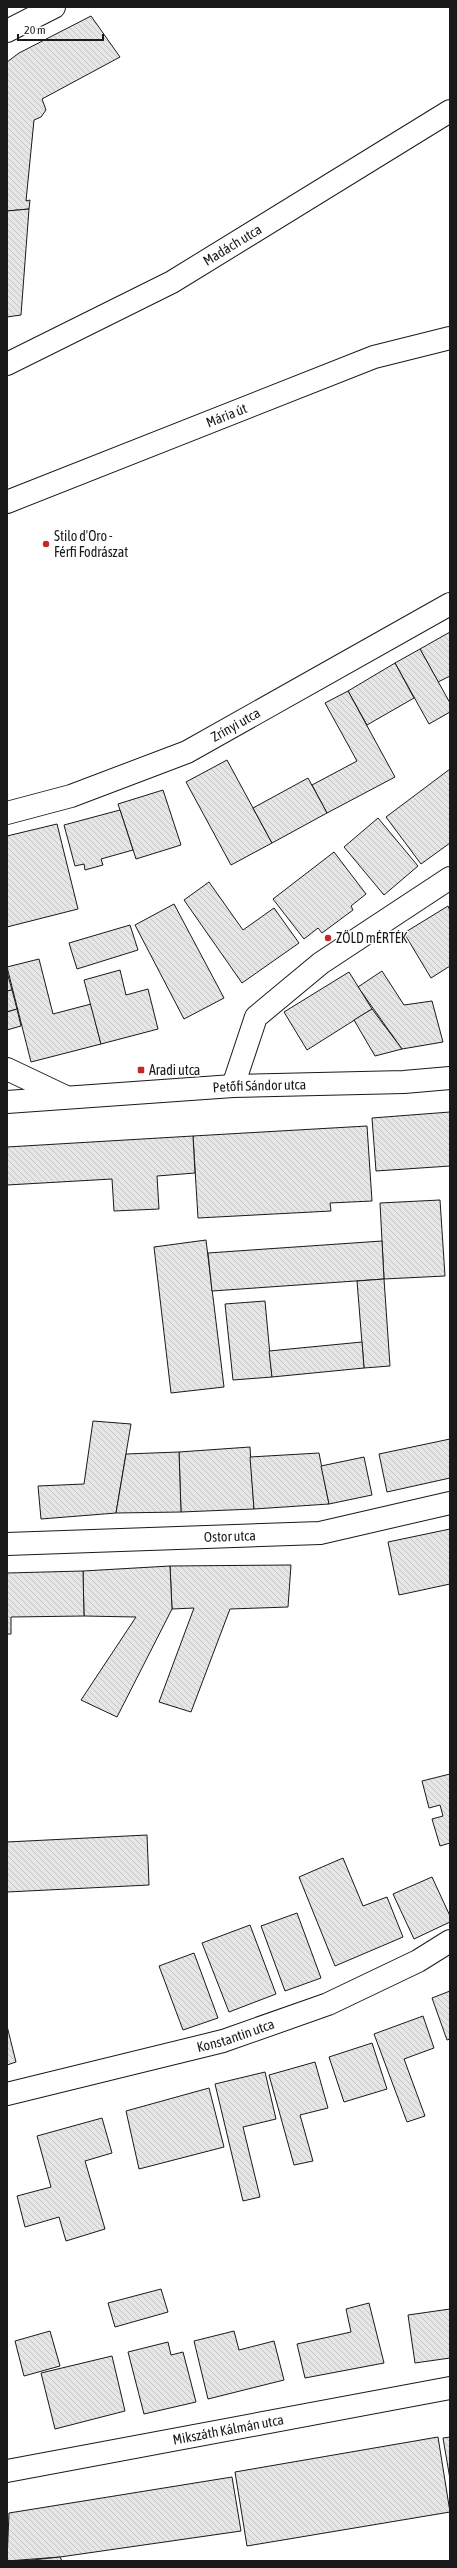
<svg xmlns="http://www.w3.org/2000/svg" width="457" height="2568" viewBox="0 0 457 2568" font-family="'Asap Condensed',sans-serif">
  <defs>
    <pattern id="building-back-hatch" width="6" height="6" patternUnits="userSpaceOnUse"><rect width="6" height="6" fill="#e6e6e6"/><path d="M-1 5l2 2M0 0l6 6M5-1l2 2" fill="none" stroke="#c5c5c5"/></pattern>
  </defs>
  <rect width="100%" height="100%" fill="#fff"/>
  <g fill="url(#building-back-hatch)" stroke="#1a1a1a">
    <path d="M 91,16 L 120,57 L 42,99 L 46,110 L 41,117 L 34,120 L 26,201 L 30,200 L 29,209 L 7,211 L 7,62 L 19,53 Z"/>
    <path d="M 29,209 L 21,315 L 7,317 L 7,211 Z"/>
    <path d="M 450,632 L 450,676 L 438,682 L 420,649 Z"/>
    <path d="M 420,649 L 450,703 L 450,712 L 429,724 L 395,663 Z"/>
    <path d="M 395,663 L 414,698 L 367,725 L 348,691 Z"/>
    <path d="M 348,691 L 395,777 L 327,813 L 312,785 L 357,761 L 325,703 Z"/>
    <path d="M 227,760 L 272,843 L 231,865 L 186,782 Z"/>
    <path d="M 450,769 L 450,843 L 421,864 L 386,817 Z"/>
    <path d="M 308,778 L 327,813 L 272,843 L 253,808 Z"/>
    <path d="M 163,790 L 181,845 L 136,859 L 118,804 Z"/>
    <path d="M 120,810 L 133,850 L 101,859 L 103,865 L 85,870 L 84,864 L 75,866 L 64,825 Z"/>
    <path d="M 378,818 L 418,866 L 384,895 L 344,847 Z"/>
    <path d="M 57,824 L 78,909 L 7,927 L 7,836 Z"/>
    <path d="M 334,852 L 366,894 L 351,906 L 353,910 L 322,933 L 318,928 L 304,939 L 273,899 Z"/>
    <path d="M 209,882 L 243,930 L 274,908 L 299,943 L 242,983 L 184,900 Z"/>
    <path d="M 174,904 L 224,998 L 184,1019 L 135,925 Z"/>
    <path d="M 448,906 L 450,911 L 450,966 L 431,978 L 404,933 Z"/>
    <path d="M 130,925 L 138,950 L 77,969 L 69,943 Z"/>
    <path d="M 39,959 L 53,1014 L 91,1004 L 101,1044 L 31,1062 L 7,967 Z"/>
    <path d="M 120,970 L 126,995 L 148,989 L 158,1029 L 101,1044 L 84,980 Z"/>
    <path d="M 382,971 L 404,1005 L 432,1001 L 443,1042 L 402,1049 L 358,987 Z"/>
    <path d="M 7,972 L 12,990 L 7,991 Z"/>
    <path d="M 349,972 L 372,1009 L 307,1050 L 284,1012 Z"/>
    <path d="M 12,990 L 17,1009 L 7,1012 L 7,991 Z"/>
    <path d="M 17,1009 L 21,1026 L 7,1030 L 7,1012 Z"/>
    <path d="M 372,1009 L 402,1049 L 375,1056 L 354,1020 Z"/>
    <path d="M 450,1112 L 450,1166 L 376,1171 L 372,1118 Z"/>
    <path d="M 367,1126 L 372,1201 L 330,1203 L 331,1211 L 198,1218 L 193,1136 Z"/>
    <path d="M 193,1136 L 195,1173 L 157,1176 L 159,1209 L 114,1211 L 112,1179 L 7,1185 L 7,1147 Z"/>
    <path d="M 440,1200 L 445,1276 L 384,1279 L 380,1203 Z"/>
    <path d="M 206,1240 L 224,1387 L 171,1393 L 154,1247 Z"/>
    <path d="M 382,1241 L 384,1279 L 212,1291 L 208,1253 Z"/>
    <path d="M 384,1279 L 390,1366 L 364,1368 L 357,1281 Z"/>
    <path d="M 265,1301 L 272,1377 L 233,1380 L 225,1304 Z"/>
    <path d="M 362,1342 L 364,1368 L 272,1377 L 269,1351 Z"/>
    <path d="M 93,1421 L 131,1424 L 116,1513 L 41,1519 L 38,1486 L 84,1484 Z"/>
    <path d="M 450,1439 L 450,1478 L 387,1492 L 379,1454 Z"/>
    <path d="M 250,1447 L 254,1509 L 181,1512 L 179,1452 Z"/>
    <path d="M 179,1452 L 181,1512 L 116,1513 L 126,1454 Z"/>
    <path d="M 319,1453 L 329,1504 L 254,1509 L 250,1457 Z"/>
    <path d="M 364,1457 L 372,1495 L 329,1504 L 321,1466 Z"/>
    <path d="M 450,1529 L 450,1584 L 399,1595 L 388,1542 Z"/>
    <path d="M 291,1565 L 288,1607 L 230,1609 L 191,1712 L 159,1702 L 194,1608 L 172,1609 L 170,1566 Z"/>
    <path d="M 170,1566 L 172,1609 L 117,1717 L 81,1700 L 136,1617 L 84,1616 L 83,1571 Z"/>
    <path d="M 83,1571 L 84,1616 L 11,1617 L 11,1634 L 7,1634 L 7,1573 Z"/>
    <path d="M 450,1774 L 450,1843 L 440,1846 L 432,1819 L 443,1816 L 440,1805 L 429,1808 L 422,1781 Z"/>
    <path d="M 147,1835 L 149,1885 L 7,1892 L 7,1842 Z"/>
    <path d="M 343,1858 L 363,1906 L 387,1897 L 403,1937 L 335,1966 L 299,1877 Z"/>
    <path d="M 432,1877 L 450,1916 L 450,1922 L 414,1939 L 393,1894 Z"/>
    <path d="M 297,1913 L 321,1978 L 285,1991 L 261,1926 Z"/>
    <path d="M 250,1925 L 276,1994 L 229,2012 L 202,1943 Z"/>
    <path d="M 194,1953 L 218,2018 L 183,2030 L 159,1966 Z"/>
    <path d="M 450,1991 L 450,2039 L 447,2040 L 432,1998 Z"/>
    <path d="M 423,2016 L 434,2048 L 404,2059 L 425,2116 L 407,2122 L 374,2034 Z"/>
    <path d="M 7,2026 L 16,2062 L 7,2065 Z"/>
    <path d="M 372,2043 L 387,2089 L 344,2102 L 329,2057 Z"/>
    <path d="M 315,2062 L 328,2108 L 300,2115 L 313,2161 L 294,2165 L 269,2075 Z"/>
    <path d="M 265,2072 L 276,2119 L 243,2127 L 260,2197 L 243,2201 L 215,2084 Z"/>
    <path d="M 209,2088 L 224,2147 L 139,2169 L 126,2111 Z"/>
    <path d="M 102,2118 L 112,2153 L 85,2161 L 105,2229 L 66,2241 L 59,2217 L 25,2227 L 17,2196 L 51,2187 L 37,2136 Z"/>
    <path d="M 161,2289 L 168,2312 L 115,2327 L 108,2303 Z"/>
    <path d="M 369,2303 L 384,2363 L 305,2378 L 297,2344 L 351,2332 L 346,2309 Z"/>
    <path d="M 450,2309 L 450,2358 L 415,2363 L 408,2315 Z"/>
    <path d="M 50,2331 L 60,2366 L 24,2376 L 15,2341 Z"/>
    <path d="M 234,2331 L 239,2350 L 274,2341 L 284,2380 L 208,2399 L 194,2341 Z"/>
    <path d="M 168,2342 L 171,2355 L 183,2352 L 196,2402 L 144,2414 L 128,2352 Z"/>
    <path d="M 112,2356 L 125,2411 L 55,2429 L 41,2373 Z"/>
    <path d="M 438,2437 L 450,2512 L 247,2546 L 235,2472 Z"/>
    <path d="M 450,2437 L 450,2479 L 443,2438 Z"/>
    <path d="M 232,2477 L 241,2531 L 60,2557 L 7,2561 L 9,2513 Z"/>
    <path d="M 60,2557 L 62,2561 L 23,2561 Z"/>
  </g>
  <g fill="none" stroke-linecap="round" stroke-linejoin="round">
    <defs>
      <g id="minor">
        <path d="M 7,31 L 54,7"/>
        <path id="s1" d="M 7,364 L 172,282 L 450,111"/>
        <path id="s2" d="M 7,502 L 374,357 L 450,338"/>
        <path id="s3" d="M 7,813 L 71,796 L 187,752 L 450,604"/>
        <path d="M 7,1069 L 66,1097"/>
        <path d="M 233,1086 L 256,1017 L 321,963 L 450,878"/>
        <path id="s4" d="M 7,1102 L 233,1086 L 404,1082 L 450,1078"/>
        <path id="s5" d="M 7,1544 L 320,1533 L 450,1503"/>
        <path id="s6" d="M 7,2094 L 223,2041 L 328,2004 L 418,1961 L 450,1941"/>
        <path id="s7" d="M 7,2471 L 450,2388"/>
      </g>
    </defs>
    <use href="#minor" stroke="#1a1a1a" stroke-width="24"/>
    <use href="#minor" stroke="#fff" stroke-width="22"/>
  </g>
  <g fill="#c62828" stroke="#fff" stroke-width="1.5">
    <circle cx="46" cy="544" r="4"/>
    <circle cx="328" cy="938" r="4"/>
    <rect x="137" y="1066" width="8" height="8" rx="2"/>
  </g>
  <g text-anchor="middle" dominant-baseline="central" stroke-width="3" stroke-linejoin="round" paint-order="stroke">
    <g font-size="14" fill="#1a1a1a" stroke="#fff">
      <text stroke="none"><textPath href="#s1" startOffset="255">Madách utca</textPath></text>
      <text stroke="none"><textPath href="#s2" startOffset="236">Mária út</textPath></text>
      <text stroke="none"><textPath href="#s3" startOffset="246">Zrínyi utca</textPath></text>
      <text stroke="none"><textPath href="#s4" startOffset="253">Petőfi Sándor utca</textPath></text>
      <text stroke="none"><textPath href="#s5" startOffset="223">Ostor utca</textPath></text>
      <text stroke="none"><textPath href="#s6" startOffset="236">Konstantin utca</textPath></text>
      <text stroke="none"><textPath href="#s7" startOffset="225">Mikszáth Kálmán utca</textPath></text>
    </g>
    <g font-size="14" fill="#1a1a1a" stroke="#fff" text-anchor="start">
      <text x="54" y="536">Stilo d'Oro -<tspan x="54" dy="16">Férfi Fodrászat</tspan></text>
      <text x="336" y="938">ZÖLD mÉRTÉK</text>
      <text x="149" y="1070">Aradi utca</text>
    </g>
  </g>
  <rect width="457" height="2568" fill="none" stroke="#1a1a1a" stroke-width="16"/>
  <path d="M18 34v6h85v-6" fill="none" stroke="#1a1a1a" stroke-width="2"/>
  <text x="24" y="34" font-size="12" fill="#1a1a1a" stroke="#ffffff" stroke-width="3" paint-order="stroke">20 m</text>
</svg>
